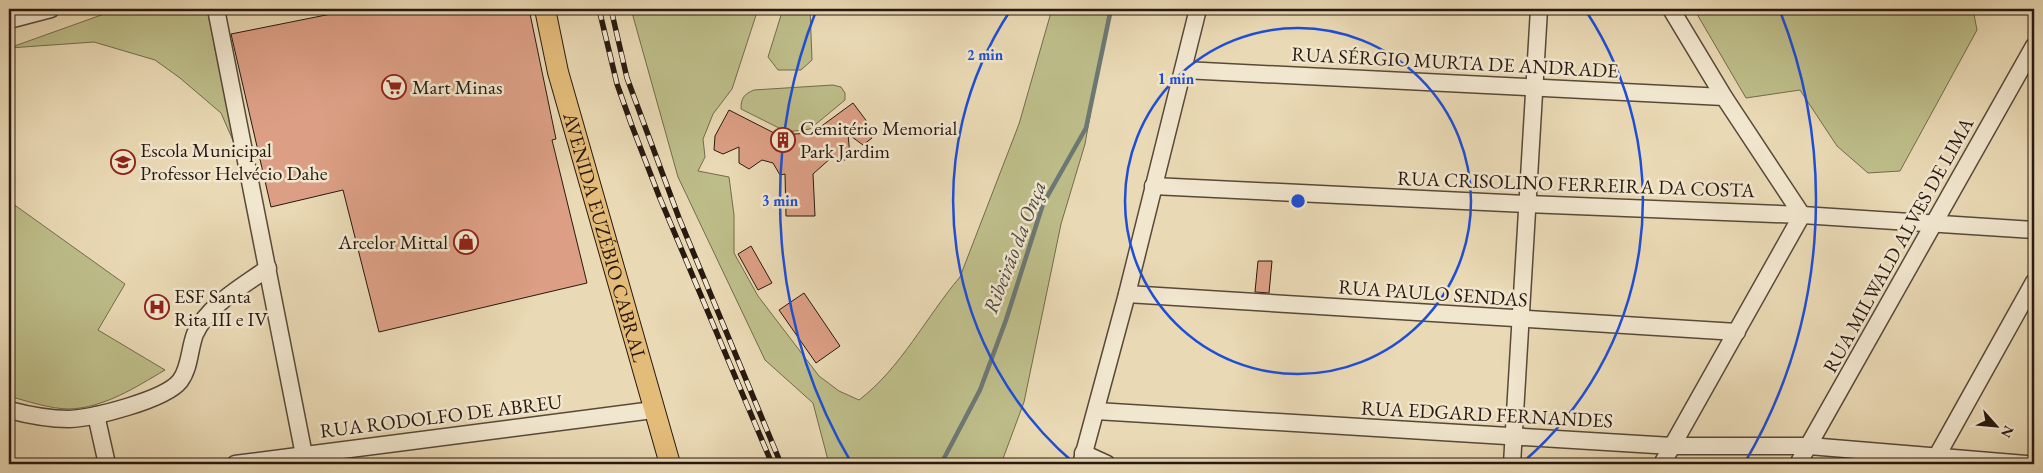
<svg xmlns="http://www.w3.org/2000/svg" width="2043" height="473" viewBox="0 0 2043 473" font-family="'EB Garamond',serif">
  <rect width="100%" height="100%" fill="#e9d9b4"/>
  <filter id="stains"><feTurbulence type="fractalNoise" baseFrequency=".004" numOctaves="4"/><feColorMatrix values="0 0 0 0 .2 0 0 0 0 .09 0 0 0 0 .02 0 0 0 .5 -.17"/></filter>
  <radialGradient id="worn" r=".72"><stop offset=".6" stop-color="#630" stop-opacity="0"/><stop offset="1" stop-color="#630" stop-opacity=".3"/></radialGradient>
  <g fill="#bdbd89" stroke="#726b4c">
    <path d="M 118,9 L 207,9 L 235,145 L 221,113 L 180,78 L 155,60 L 94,42 L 9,48 Z"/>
    <path d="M 631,9 L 758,9 L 732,89 L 713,114 L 703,139 L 705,157 L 698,171 L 729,177 L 734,215 L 734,253 L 758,296 L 819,376 L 839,391 L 859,400 C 901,368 926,317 960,277 L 1019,124 L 1052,9 L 1109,9 L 1085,144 L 1061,224 L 1024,402 L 1001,464 L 829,464 L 813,403 L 765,360 L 678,177 Z"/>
    <path d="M 783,9 L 810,9 L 812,60 L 801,70 L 778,70 L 768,57 Z"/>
    <path d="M 1694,9 L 1973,9 L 1977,30 L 1900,171 L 1868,173 L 1837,146 L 1800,90 L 1746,98 Z"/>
    <path d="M 833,85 L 841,87 L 845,93 L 845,100 L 810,129 L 787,132 L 741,109 C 741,98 744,94 754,90 Z"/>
    <path d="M 9,201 L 125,284 L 98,330 L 165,370 C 136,387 104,408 69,409 C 51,409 26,401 9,396 Z"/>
  </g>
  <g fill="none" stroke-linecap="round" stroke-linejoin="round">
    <path stroke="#6d7874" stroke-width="4.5" d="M 941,464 L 980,390 L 1006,320 L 1043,204 L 1086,128 L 1111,9"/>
  </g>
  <g fill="#dc9f85" stroke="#281910">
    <path d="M 356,9 L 529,9 L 556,139 L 552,140 L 587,283 L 379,332 L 343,190 L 271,207 L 231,34 Z"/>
    <path d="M 853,103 L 868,123 L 872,138 L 863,145 L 848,134 L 850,156 L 843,161 L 832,157 L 813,174 L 815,216 L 786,216 L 785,174 L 780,175 L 773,163 L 762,160 L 749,169 L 739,163 L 739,147 L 723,154 L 714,150 L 715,136 L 729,110 L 778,135 L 812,133 Z"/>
    <path d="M 751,246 L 772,283 L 758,290 L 738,254 Z"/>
    <path d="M 1258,261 L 1272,261 L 1269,293 L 1255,292 Z"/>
    <path d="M 804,293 L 840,346 L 816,363 L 779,310 Z"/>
  </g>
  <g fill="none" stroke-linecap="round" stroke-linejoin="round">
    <defs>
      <g id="minor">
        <path d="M 216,9 L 304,455"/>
        <path d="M 9,20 L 51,9"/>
        <path d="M 1184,70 L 1724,97"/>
        <path d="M 1153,186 L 1527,204 L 1802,215 L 2034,230"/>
        <path d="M 1127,294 L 1737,332"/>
        <path d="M 9,410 C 28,415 50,419 69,419 C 93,418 165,400 180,381 C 190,368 189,350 195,334 C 208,305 243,286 268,268"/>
        <path d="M 1096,411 L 1672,446 L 1809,446 L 2026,464"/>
        <path d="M 96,415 L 107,464"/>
        <path d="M 1083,453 L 1107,464"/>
        <path d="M 1933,463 L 2034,282"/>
        <path d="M 235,464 L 653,410"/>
        <path d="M 1081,464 L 1127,294 L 1198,9"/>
        <path d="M 1512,464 L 1539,9"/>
        <path d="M 1662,464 L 1802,215 L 1724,97 L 1671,9"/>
        <path d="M 1798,464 L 2034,46"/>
      </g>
      <g id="major">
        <path id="s1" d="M 545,9 L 558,72 L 670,464"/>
      </g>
    </defs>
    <use href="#minor" stroke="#584939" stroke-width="19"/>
    <use href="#major" stroke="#281910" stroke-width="22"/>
    <use href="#minor" stroke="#f1e6ce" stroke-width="16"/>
    <use href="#major" stroke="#e4bc7a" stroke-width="20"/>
    <defs>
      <g id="rail">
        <path d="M 599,9 L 617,84 L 632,126 L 659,196 L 772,464"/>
        <path d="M 611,9 L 627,78 L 679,218 L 781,464"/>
      </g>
    </defs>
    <use href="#rail" stroke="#281910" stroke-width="5.5"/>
    <use href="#rail" stroke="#f1e6ce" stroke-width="4" stroke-dasharray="11" stroke-linecap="butt"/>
  </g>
  <g fill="none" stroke="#1d4ed8" stroke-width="2.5">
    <circle cx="1298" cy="201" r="173"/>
    <path d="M1074 463A345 345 0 0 1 1010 11M1586 11A345 345 0 0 1 1522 463"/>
    <path d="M852 464A518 518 0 0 1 816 11M1780 11A518 518 0 0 1 1744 464"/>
  </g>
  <defs>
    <symbol id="supermarket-ring" viewBox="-11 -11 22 22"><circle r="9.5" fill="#f1e6ce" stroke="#8f2418" stroke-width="1.5"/><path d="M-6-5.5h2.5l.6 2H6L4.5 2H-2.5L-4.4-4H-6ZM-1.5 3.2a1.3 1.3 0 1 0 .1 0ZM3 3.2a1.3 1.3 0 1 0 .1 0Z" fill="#8f2418"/></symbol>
    <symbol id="building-ring" viewBox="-11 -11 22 22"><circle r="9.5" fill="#f1e6ce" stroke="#8f2418" stroke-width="1.5"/><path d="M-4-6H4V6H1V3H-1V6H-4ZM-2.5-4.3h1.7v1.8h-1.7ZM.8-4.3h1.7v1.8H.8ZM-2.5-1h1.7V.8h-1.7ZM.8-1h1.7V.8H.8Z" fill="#8f2418"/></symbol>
    <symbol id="school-ring" viewBox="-11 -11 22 22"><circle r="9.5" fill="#f1e6ce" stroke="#8f2418" stroke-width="1.5"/><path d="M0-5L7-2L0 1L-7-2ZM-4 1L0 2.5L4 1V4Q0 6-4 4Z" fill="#8f2418"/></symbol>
    <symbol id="shop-ring" viewBox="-11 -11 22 22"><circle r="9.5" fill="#f1e6ce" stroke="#8f2418" stroke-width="1.5"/><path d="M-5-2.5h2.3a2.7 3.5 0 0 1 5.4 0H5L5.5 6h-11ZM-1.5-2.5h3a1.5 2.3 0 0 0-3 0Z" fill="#8f2418"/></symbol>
    <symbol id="hospital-ring" viewBox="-11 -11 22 22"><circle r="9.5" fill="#f1e6ce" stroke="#8f2418" stroke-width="1.5"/><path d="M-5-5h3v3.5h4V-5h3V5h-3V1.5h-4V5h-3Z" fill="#8f2418"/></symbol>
  </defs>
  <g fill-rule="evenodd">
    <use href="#supermarket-ring" x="380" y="73" width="28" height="28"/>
    <use href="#building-ring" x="769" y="126" width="28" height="28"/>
    <use href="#school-ring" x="109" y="148" width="28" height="28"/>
    <use href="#shop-ring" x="452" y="228" width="28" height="28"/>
    <use href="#hospital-ring" x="143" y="293" width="28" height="28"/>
  </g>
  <g text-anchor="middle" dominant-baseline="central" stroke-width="5" stroke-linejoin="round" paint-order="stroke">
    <g font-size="20" fill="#281910" stroke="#f1e6ce">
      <text transform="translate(1455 62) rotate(3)">RUA SÉRGIO MURTA DE ANDRADE</text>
      <text transform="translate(1576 184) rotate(2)">RUA CRISOLINO FERREIRA DA COSTA</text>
      <text stroke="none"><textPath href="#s1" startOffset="236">AVENIDA EUZÉBIO CABRAL</textPath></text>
      <text transform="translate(1898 245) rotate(-61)">RUA MILWALD ALVES DE LIMA</text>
      <text transform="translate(1433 293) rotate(4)">RUA PAULO SENDAS</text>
      <text transform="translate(1487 414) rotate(3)">RUA EDGARD FERNANDES</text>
      <text transform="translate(441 416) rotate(-7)">RUA RODOLFO DE ABREU</text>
    </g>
    <g font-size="20" fill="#281910" stroke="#f1e6ce" text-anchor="start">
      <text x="412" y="87">Mart Minas</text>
      <text x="800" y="128">Cemitério Memorial<tspan x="800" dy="23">Park Jardim</tspan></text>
      <text x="140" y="150">Escola Municipal<tspan x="140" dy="23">Professor Helvécio Dahe</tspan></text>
      <text x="448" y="242" text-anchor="end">Arcelor Mittal</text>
      <text x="174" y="296">ESF Santa<tspan x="174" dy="23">Rita III e IV</tspan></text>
    </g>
    <g font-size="21" font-style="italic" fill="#4a4942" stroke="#f1e6ce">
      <text transform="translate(1014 247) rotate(-69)">Ribeirão da Onça</text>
    </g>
  </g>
  <circle cx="1298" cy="201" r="8" fill="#1d4ed8" stroke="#f1e6ce" stroke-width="2.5"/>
  <g font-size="15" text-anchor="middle" font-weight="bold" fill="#1d4ed8" stroke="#f1e6ce" stroke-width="5" stroke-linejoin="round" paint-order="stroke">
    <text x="985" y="60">2 min</text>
    <text x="1176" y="84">1 min</text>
    <text x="780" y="206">3 min</text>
  </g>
  <rect width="2043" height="473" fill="none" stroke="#e9d9b4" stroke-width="30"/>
  <rect x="10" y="10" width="2023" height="453" fill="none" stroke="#281910" stroke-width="2.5"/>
  <rect x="15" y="15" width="2013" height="443" fill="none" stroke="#281910"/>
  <g transform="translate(1996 426) rotate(117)" stroke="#f1e6ce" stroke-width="4" paint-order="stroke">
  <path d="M0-4L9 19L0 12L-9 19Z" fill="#281910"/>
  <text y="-8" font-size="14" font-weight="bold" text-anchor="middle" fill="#281910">N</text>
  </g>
  <rect width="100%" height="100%" filter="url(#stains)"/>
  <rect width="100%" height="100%" fill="url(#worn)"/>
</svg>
